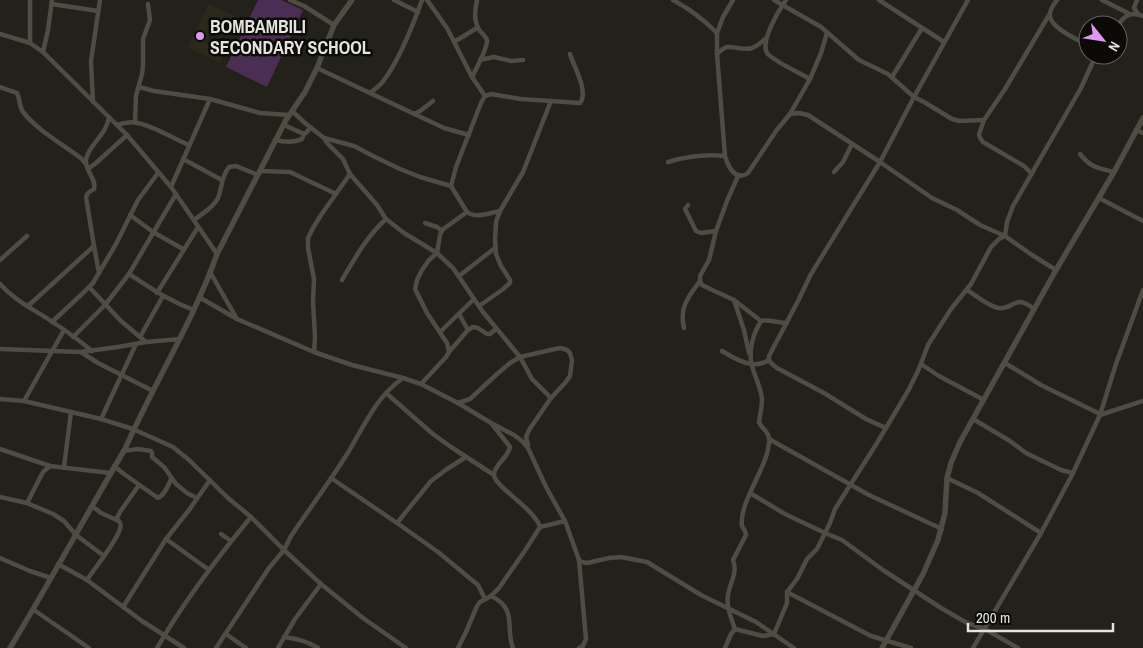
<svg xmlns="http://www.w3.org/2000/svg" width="1143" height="648" viewBox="0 0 1143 648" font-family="'Archivo Narrow',sans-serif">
  <rect width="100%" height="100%" fill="#22211a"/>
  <g fill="#2a291b">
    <path d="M 209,4 L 241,19 L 235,32 L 215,22 L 213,25 L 201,19 Z"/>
    <path d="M 201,20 L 213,26 L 205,42 L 226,52 L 220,63 L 187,47 Z"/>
  </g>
  <path fill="#4b2e53" d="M 258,0 L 281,0 L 303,10 L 267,87 L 226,67 Z"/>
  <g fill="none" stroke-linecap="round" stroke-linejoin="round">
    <g stroke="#4e4d44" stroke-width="4.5">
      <path d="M 30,0 L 30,43"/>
      <path d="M 290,0 L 304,6 L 334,25"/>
      <path d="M 394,0 L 418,12"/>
      <path d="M 427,0 L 447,28 L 472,77 L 485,96"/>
      <path d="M 673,0 C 690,9 703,19 717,33"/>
      <path d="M 733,0 L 723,17 L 717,33 L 717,54 L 725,156 C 728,166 735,182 748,173 L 776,131 L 790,114 L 799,113 L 808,115 L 880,162 L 932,198 L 957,210 L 980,225 L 1005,236 L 1032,255 L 1056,270"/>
      <path d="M 774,0 L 821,27 L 859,60 L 888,74 L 914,97 L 924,102 L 952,119 L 959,121 L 984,120"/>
      <path d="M 786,0 C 779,10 760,41 767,53 C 773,61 800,73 810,79"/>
      <path d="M 879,0 L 944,42"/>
      <path d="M 1057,0 C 1054,4 1050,9 1050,14 C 1048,27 1078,40 1088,45"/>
      <path d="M 1102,0 L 1128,13"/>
      <path d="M 1137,0 L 1134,8 L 1138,14"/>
      <path d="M 52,4 L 98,11"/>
      <path d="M 1118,25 C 1125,15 1131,11 1143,16"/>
      <path d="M 0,34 L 30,43 L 43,52 L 127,135 L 171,187 L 217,254"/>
      <path d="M 454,42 L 477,28"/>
      <path d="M 43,52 L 48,30 L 52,0"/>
      <path d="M 717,54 C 720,51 723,48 727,47 C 735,46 743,51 752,48 C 757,46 761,43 765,39"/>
      <path d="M 480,60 L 494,57 L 511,61 L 523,60"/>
      <path d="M 317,68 L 444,128 L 469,135"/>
      <path d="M 472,77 C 476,69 488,47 487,40 C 486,37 482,33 480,31 C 473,21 475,10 477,0"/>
      <path d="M 892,77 L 922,28"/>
      <path d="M 0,87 L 17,93 C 20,99 19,106 23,112 C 39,132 63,144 82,159 L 86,164"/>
      <path d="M 139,87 L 154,91 L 210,99 L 260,113 L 289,115"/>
      <path d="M 370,93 C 375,89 381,85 384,80 C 400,59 413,25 422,0"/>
      <path d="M 93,102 L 91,61 L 100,0"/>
      <path d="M 292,111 L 305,123 L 324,138 L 354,146 L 375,157 L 400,169 L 420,177 L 451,186"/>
      <path d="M 414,114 L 420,111 L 433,101"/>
      <path d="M 790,114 L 810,79 L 821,53 L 827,33"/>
      <path d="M 135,122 L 136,96 L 142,74 L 143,66 L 143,39 L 150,20 L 148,4"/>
      <path d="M 117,125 C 124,123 131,121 137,123 C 152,125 174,139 189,145"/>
      <path d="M 284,125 L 304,134 L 307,132 L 310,127"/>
      <path d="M 1136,130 L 1143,133"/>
      <path d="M 324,138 L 328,144 L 343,159 L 350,174 L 377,205 L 386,219 L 404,233 L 437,253 L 453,268 L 483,312 L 520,357 L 532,379 L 551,398"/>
      <path d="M 275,140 C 284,142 294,143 302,139 L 304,134"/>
      <path d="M 1080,154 C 1091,168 1098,168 1114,172"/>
      <path d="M 183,159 L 222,180"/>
      <path d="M 668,162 C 688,156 704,154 725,156"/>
      <path d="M 88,169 L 96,163 L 127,135"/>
      <path d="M 260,171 L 290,172 L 336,194"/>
      <path d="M 834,172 L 843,162 L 852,144"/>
      <path d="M 1032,174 L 1024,166 L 983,142 L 980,138 L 979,134 L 984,120 L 1005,89 L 1049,15"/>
      <path d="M 738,176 L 727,201 L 716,231 L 709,260 L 700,276 L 700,281 L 702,285 L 708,288 L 734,300 L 761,321"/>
      <path d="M 171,187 L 210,99"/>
      <path d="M 1099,198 L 1143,221"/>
      <path d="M 688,205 L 685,209 L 696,231 L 701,233 L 716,231"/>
      <path d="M 500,211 C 489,213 476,219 467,212 L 451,186 L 456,167 L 481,103 L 485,96 L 491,94 L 521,99 L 580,103 C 589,92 574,67 570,54"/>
      <path d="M 130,215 L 153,232 L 183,249"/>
      <path d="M 194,220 C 202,214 214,207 218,198 C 223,186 220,179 229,167 L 236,166 L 258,175"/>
      <path d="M 425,223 L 437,227 L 442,231"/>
      <path d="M 0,260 L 27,236"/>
      <path d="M 210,272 L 237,319"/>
      <path d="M 99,273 L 94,246 L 86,197 L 88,193 L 94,189 C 97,179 84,170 86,159 C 90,143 106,136 109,117"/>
      <path d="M 129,274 C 151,288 169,301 194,310"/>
      <path d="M 459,276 L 495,248"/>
      <path d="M 342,280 C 355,258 367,236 386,219"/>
      <path d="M 0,284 C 14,300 33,309 51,321 C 65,330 79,340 92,351"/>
      <path d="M 89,287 L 121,321 L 146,342"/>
      <path d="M 967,290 C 975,295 988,306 998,308 C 1015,310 1013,293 1034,309"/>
      <path d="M 157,293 L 198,227"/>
      <path d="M 199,297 L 237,319 L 314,352 L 352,365 L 403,378 L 421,384 L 458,403 L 491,423 L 514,435 L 522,441 L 528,448 L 546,487 L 565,521 L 579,560 L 582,562 L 587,563 L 609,558 L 621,557 L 647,562 L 701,595 L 756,622 L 794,648"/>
      <path d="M 734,300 L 744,330 L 749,353"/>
      <path d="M 28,306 L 94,246"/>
      <path d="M 479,306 L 502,290 L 510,283 L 510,280 L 501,266 L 496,254 L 495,240 L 496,222 L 500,211 L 523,172 L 551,101"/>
      <path d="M 459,314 L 468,330"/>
      <path d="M 52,322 L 83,293 L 93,283 L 116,244 L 138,200 L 158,173"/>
      <path d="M 684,328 C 679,308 688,297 700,281"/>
      <path d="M 440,332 L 474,299"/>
      <path d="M 73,337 L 105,305 L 129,274 L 176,194"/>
      <path d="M 140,337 L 163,296"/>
      <path d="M 0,349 L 80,352 L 118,347 L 146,342 L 180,339"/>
      <path d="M 722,351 C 737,360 753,370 769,360"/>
      <path d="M 81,352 L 98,363 L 153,391"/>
      <path d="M 314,352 L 315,337 L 313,301 L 314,279 L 308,248 L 308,238 L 313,228 L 321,215 L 350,174"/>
      <path d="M 449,352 L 468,330 L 473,327 L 478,328 L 487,334 L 490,334 L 496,329"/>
      <path d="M 1005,363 L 1041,385 L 1100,414"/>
      <path d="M 921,364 L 939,376 L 984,400"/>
      <path d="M 421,384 L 446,357 L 449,352 L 447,343 L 427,313 L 415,289 L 417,280 L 422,270 L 429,260 L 437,253 L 440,235 L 442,230 L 467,212"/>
      <path d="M 386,393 L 433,434 L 451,447 L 494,475"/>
      <path d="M 0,399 L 24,401 L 101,419 L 133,429 L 173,447 L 189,460 L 228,498 L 251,517 L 284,550 L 321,584 L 363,618 L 406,648"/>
      <path d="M 24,401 L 64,330"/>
      <path d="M 458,403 L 470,399 L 497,374 L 510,363 L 520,357 L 555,349 L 561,348 L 567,350 L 570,353 L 572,360 L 570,376 L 565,383 L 551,398 L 529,430 L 526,437 L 528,445"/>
      <path d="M 1100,415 L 1143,401"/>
      <path d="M 101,419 L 136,344"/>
      <path d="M 973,419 L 1010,441 L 1026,453 L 1061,470 L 1073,473"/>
      <path d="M 886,428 L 866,419 L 824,393 L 777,368 L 772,364 L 769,360 L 769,356 L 798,301 L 811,274 L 880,162 L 914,97 L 968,0"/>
      <path d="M 769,439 L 869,495 L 942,529"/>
      <path d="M 0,449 L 50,466 L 110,473"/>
      <path d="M 123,451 L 138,449 L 151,451 L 152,453 L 152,457 L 164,467 L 176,484 L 187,493 L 197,498"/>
      <path d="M 114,466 L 124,474 L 158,498 C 165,495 168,486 171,479"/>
      <path d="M 64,467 L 71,412"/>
      <path d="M 331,478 L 397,523 L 438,552 L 478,585 L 485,599"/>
      <path d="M 947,478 L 978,493 L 1041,533"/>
      <path d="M 750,493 L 785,514 L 825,533 L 842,540 L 883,570 L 941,608 L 967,623 L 985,629 L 1018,648"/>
      <path d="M 0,497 L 27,503 L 53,514 L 64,521 L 76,535 L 104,556"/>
      <path d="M 27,503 L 43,472 L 50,466"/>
      <path d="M 116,520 L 120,512 L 139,485"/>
      <path d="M 397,523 L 431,481 L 447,469 L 466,457"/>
      <path d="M 540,527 L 565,521"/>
      <path d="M 221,534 L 231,541"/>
      <path d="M 166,539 L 209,570"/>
      <path d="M 0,558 L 30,571 L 51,578"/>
      <path d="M 579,560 L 586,639 L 583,646 L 579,648"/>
      <path d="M 58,564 L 87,580 L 142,621 L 184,648"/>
      <path d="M 87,580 C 96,566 115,544 120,529 C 121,525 121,525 119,521 L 101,513 L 92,506"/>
      <path d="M 787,592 L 871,636 L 911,648"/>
      <path d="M 491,596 C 518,609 505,627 513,648"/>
      <path d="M 123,607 L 166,539 L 189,510 L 210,480"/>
      <path d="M 34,610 L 89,648"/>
      <path d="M 735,629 C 731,618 726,606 728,595 C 730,581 738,574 733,560 L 746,535 L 745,531 L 742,526 C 739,504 763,473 768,450 C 768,446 770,442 769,438 C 768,431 761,428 759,422 C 760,415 762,407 762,399 C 761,388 755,377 752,366 C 748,351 753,334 761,321 C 768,319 779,323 787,323"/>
      <path d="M 226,634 L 246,648"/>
      <path d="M 284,637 C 297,639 307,641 318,648"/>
      <path d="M 157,648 C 184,601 217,558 251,517"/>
      <path d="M 216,648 L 269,568 L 284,550 L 291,536 C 310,508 331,480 349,451 C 365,424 377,396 403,378"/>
      <path d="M 278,648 L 295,619 L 321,584"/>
      <path d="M 458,648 L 466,632 L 477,606 L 480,602 L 491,596 L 499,588 L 526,549 L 540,527 C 535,509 493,486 494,474 C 495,464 508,458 510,447 L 492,424"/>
      <path d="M 725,648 L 731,634 L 735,629 L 763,636 L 774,634 L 787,603 L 787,592 L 797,579 L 807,559 L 817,549 L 830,523 L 835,509 L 877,443 L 908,391 L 918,371 L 928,345 L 951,309 L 971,284 L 991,247 L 999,239 L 1005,236 L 1007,222 L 1013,206 L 1081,88 L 1096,55"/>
      <path d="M 973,648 L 1041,533 L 1072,475 L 1100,415 L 1116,364 L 1143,290"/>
    </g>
    <g stroke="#4e4d44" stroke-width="5.5">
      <path d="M 10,648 C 50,582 86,515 125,449 C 154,383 193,322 217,254 L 286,120 L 305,92 L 317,68 L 334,25 L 352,0"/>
      <path d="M 882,648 L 923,574 L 938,540 L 945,513 L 947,478 L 951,463 L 960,442 L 1056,270 L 1114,172 L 1143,118"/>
    </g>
  </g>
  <circle fill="#de98f2" stroke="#0b0a07" stroke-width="2" cx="200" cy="36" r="5"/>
  <g text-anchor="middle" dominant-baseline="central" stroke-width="5" stroke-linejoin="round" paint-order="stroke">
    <g font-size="18" font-weight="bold" fill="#e4e4de" stroke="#0b0a07" text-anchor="start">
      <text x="210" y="26">BOMBAMBILI<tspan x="210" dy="21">SECONDARY SCHOOL</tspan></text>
    </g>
  </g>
  <g transform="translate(1103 40) rotate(120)"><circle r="24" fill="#0b0a07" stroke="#62615d"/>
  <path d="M0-4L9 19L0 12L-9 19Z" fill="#de98f2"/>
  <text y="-8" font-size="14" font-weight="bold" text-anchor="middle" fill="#e4e4de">N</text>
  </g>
  <path d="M968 623v8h145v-8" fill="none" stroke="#e4e4de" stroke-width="2.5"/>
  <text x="976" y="623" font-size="15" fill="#e4e4de" stroke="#0b0a07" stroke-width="4" paint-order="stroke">200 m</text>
</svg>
